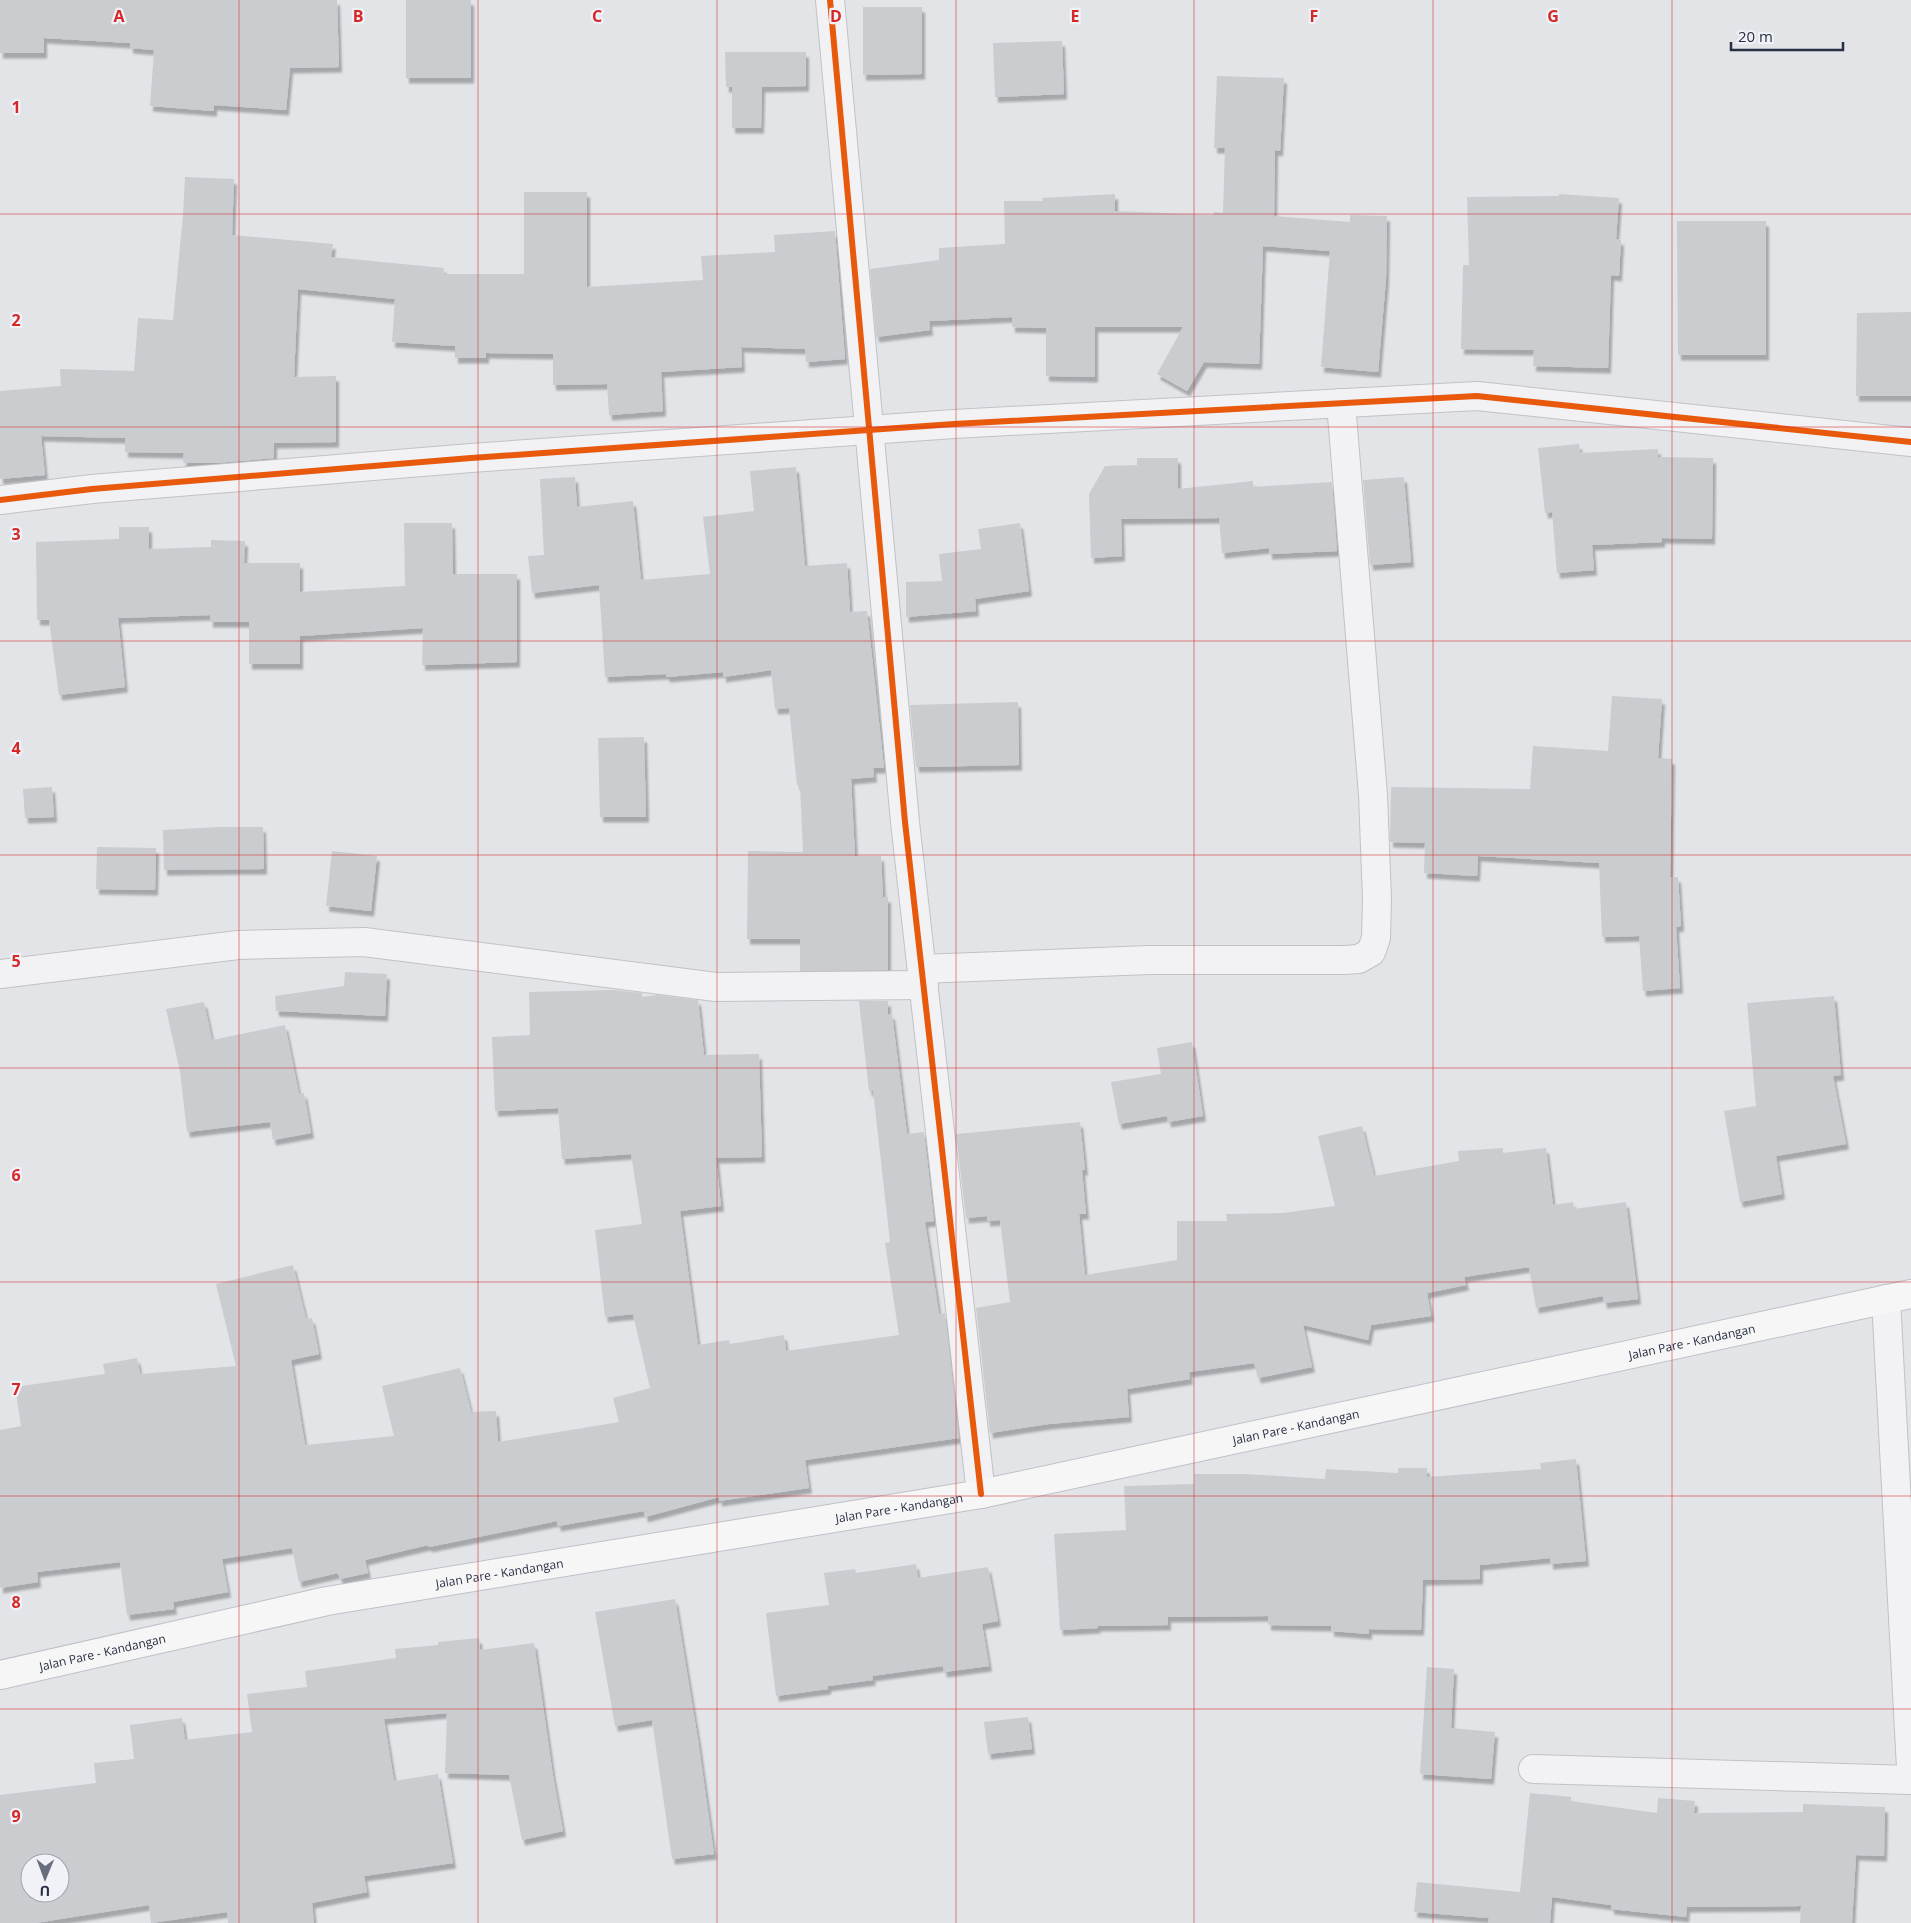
<svg xmlns="http://www.w3.org/2000/svg" width="1911" height="1923" viewBox="0 0 1911 1923" font-family="'Open Sans',sans-serif">
  <defs>
    <filter id="shadow"><feDropShadow dx="3" dy="5.5" stdDeviation="1" flood-color="#0004"/></filter>
  </defs>
  <rect width="100%" height="100%" fill="#e2e4e8"/>
  <g fill="#caccd0" fill-rule="evenodd" filter="url(#shadow)">
    <path d="M 0,0 L 337,0 L 339,67 L 290,68 L 286,110 L 214,105 L 214,111 L 150,106 L 154,50 L 130,48 L 130,43 L 44,38 L 44,53 L 0,53 Z"/>
    <rect x="406" y="0" width="65" height="78"/>
    <path d="M 863,7 L 922,7 L 922,74 L 863,75 Z"/>
    <path d="M 1062,41 L 1064,94 L 995,97 L 993,43 Z"/>
    <path d="M 725,52 L 806,52 L 806,86 L 762,87 L 761,128 L 732,128 L 732,87 L 726,87 Z"/>
    <path d="M 1217,76 L 1284,78 L 1280,151 L 1275,150 L 1274,216 L 1350,222 L 1350,215 L 1387,216 L 1386,279 L 1378,372 L 1321,367 L 1330,251 L 1263,246 L 1259,364 L 1204,362 L 1187,391 L 1157,374 L 1183,327 L 1095,327 L 1095,377 L 1046,376 L 1046,328 L 1012,327 L 1012,317 L 929,321 L 930,330 L 876,337 L 870,269 L 939,260 L 939,248 L 1005,244 L 1004,201 L 1043,201 L 1042,198 L 1115,194 L 1115,211 L 1213,215 L 1214,212 L 1223,213 L 1225,148 L 1214,148 Z"/>
    <path d="M 185,177 L 234,179 L 232,235 L 333,244 L 331,257 L 444,268 L 443,274 L 524,274 L 524,192 L 587,192 L 587,287 L 703,280 L 701,256 L 775,252 L 774,235 L 835,231 L 845,359 L 806,362 L 805,349 L 741,347 L 742,367 L 661,372 L 663,411 L 609,415 L 607,384 L 553,385 L 553,354 L 486,353 L 486,358 L 455,358 L 455,346 L 392,342 L 395,299 L 298,289 L 294,377 L 336,376 L 336,442 L 274,443 L 274,458 L 215,463 L 183,463 L 184,453 L 125,452 L 125,438 L 41,436 L 45,475 L 0,479 L 0,391 L 61,386 L 60,369 L 134,371 L 138,318 L 173,320 L 183,215 Z"/>
    <path d="M 1559,194 L 1619,198 L 1616,239 L 1621,240 L 1619,276 L 1611,275 L 1608,368 L 1533,366 L 1534,350 L 1461,349 L 1463,265 L 1469,265 L 1467,197 L 1559,196 Z"/>
    <path d="M 1677,221 L 1766,221 L 1766,355 L 1678,355 Z"/>
    <path d="M 1911,312 L 1911,396 L 1856,396 L 1857,313 Z"/>
    <path d="M 1579,444 L 1580,453 L 1658,449 L 1658,457 L 1713,458 L 1712,539 L 1662,538 L 1662,542 L 1592,545 L 1594,570 L 1557,573 L 1552,512 L 1545,513 L 1538,448 Z"/>
    <path d="M 1137,458 L 1178,458 L 1178,489 L 1253,481 L 1253,487 L 1332,482 L 1337,551 L 1269,554 L 1269,548 L 1222,553 L 1219,518 L 1121,519 L 1122,556 L 1091,558 L 1089,494 L 1105,466 L 1137,465 Z"/>
    <path d="M 796,467 L 805,566 L 847,563 L 850,612 L 867,611 L 884,768 L 873,768 L 874,777 L 851,779 L 855,856 L 881,856 L 883,897 L 888,897 L 888,970 L 800,971 L 800,939 L 747,939 L 748,851 L 803,852 L 800,785 L 797,785 L 789,708 L 775,709 L 771,670 L 723,677 L 723,672 L 667,677 L 666,674 L 605,677 L 599,585 L 532,593 L 528,556 L 544,555 L 540,479 L 575,477 L 577,507 L 633,501 L 641,580 L 710,574 L 703,517 L 754,511 L 750,471 Z"/>
    <path d="M 1404,477 L 1411,562 L 1370,565 L 1363,480 Z"/>
    <path d="M 404,523 L 452,523 L 453,574 L 517,574 L 517,662 L 422,665 L 423,628 L 300,636 L 300,664 L 249,664 L 249,622 L 210,622 L 210,615 L 118,618 L 125,687 L 59,695 L 49,620 L 37,620 L 36,542 L 119,539 L 119,527 L 149,527 L 149,549 L 211,547 L 211,540 L 245,541 L 244,563 L 300,563 L 300,592 L 405,586 Z"/>
    <path d="M 1020,523 L 1029,591 L 975,599 L 976,611 L 906,617 L 906,582 L 942,581 L 939,554 L 981,549 L 978,529 Z"/>
    <path d="M 1612,696 L 1662,699 L 1658,758 L 1672,759 L 1670,877 L 1678,877 L 1681,926 L 1676,927 L 1680,988 L 1643,991 L 1639,936 L 1602,937 L 1599,863 L 1478,856 L 1477,876 L 1424,873 L 1425,843 L 1390,842 L 1391,787 L 1530,789 L 1533,746 L 1608,751 Z"/>
    <path d="M 1018,702 L 1019,765 L 916,767 L 910,705 Z"/>
    <path d="M 644,737 L 646,817 L 600,817 L 598,738 Z"/>
    <path d="M 52,787 L 54,817 L 25,818 L 23,789 Z"/>
    <path d="M 218,827 L 263,827 L 264,869 L 164,870 L 163,830 Z"/>
    <path d="M 97,847 L 156,848 L 155,890 L 96,889 Z"/>
    <path d="M 332,851 L 377,856 L 371,911 L 326,906 Z"/>
    <path d="M 345,972 L 387,974 L 385,1016 L 276,1011 L 275,996 L 344,986 Z"/>
    <path d="M 614,990 L 642,993 L 642,997 L 657,995 L 698,1000 L 704,1055 L 759,1054 L 762,1157 L 716,1158 L 721,1206 L 680,1211 L 698,1345 L 729,1340 L 730,1344 L 784,1335 L 786,1351 L 899,1335 L 885,1243 L 890,1242 L 873,1090 L 869,1091 L 859,1001 L 888,1001 L 888,1015 L 892,1014 L 907,1134 L 924,1132 L 934,1221 L 925,1222 L 939,1314 L 945,1313 L 959,1438 L 805,1460 L 809,1488 L 719,1501 L 719,1497 L 645,1517 L 644,1511 L 558,1526 L 557,1521 L 429,1547 L 428,1545 L 365,1560 L 368,1573 L 340,1579 L 338,1573 L 299,1582 L 292,1548 L 222,1559 L 228,1592 L 173,1602 L 174,1609 L 127,1615 L 120,1562 L 37,1572 L 38,1582 L 0,1588 L 0,1430 L 21,1426 L 15,1387 L 105,1374 L 103,1364 L 137,1358 L 140,1374 L 236,1366 L 216,1284 L 293,1265 L 306,1319 L 312,1318 L 319,1354 L 291,1360 L 305,1445 L 394,1436 L 382,1386 L 460,1368 L 471,1412 L 496,1411 L 498,1442 L 619,1422 L 613,1398 L 650,1388 L 633,1314 L 605,1317 L 595,1230 L 642,1224 L 631,1154 L 562,1159 L 558,1108 L 495,1111 L 492,1037 L 530,1035 L 529,992 Z"/>
    <path d="M 1834,996 L 1841,1075 L 1833,1076 L 1846,1144 L 1776,1156 L 1782,1194 L 1740,1202 L 1724,1111 L 1756,1106 L 1747,1003 Z"/>
    <path d="M 204,1002 L 212,1040 L 285,1025 L 299,1094 L 304,1093 L 311,1133 L 273,1140 L 270,1122 L 187,1132 L 180,1071 L 166,1009 Z"/>
    <path d="M 1192,1042 L 1203,1116 L 1168,1122 L 1167,1116 L 1119,1124 L 1111,1082 L 1161,1074 L 1157,1048 Z"/>
    <path d="M 1080,1122 L 1085,1170 L 1082,1170 L 1086,1214 L 1079,1214 L 1085,1275 L 1177,1260 L 1177,1221 L 1227,1221 L 1226,1214 L 1283,1213 L 1335,1206 L 1318,1136 L 1362,1126 L 1374,1176 L 1459,1161 L 1458,1151 L 1503,1148 L 1503,1153 L 1546,1148 L 1553,1205 L 1573,1202 L 1574,1209 L 1626,1202 L 1638,1299 L 1604,1303 L 1603,1296 L 1536,1308 L 1529,1267 L 1464,1277 L 1466,1285 L 1427,1293 L 1431,1316 L 1371,1325 L 1368,1340 L 1303,1325 L 1312,1367 L 1258,1378 L 1254,1363 L 1189,1372 L 1190,1379 L 1127,1389 L 1129,1417 L 1049,1424 L 990,1433 L 976,1308 L 1010,1302 L 1000,1220 L 987,1221 L 987,1216 L 966,1218 L 956,1134 Z"/>
    <path d="M 1576,1459 L 1586,1561 L 1550,1564 L 1550,1558 L 1480,1565 L 1480,1579 L 1423,1580 L 1421,1630 L 1369,1629 L 1369,1634 L 1331,1631 L 1331,1626 L 1268,1625 L 1268,1616 L 1168,1617 L 1168,1625 L 1097,1626 L 1098,1628 L 1060,1630 L 1054,1534 L 1126,1530 L 1124,1486 L 1194,1484 L 1194,1474 L 1246,1474 L 1325,1479 L 1326,1469 L 1398,1473 L 1398,1468 L 1427,1468 L 1427,1477 L 1541,1469 L 1540,1463 Z"/>
    <path d="M 916,1564 L 918,1578 L 988,1567 L 998,1621 L 982,1624 L 989,1666 L 944,1672 L 943,1666 L 872,1676 L 873,1680 L 828,1686 L 828,1689 L 776,1696 L 766,1613 L 829,1605 L 824,1573 L 855,1569 L 856,1573 Z"/>
    <path d="M 675,1599 L 698,1740 L 714,1854 L 672,1859 L 652,1720 L 615,1726 L 595,1612 Z"/>
    <path d="M 479,1638 L 480,1650 L 534,1643 L 553,1776 L 563,1831 L 522,1840 L 509,1775 L 445,1773 L 447,1713 L 384,1719 L 394,1781 L 438,1774 L 453,1863 L 364,1876 L 367,1892 L 312,1903 L 314,1923 L 228,1923 L 227,1912 L 151,1923 L 149,1905 L 35,1923 L 0,1923 L 0,1795 L 96,1783 L 94,1763 L 134,1759 L 130,1725 L 182,1718 L 185,1740 L 252,1732 L 247,1694 L 307,1687 L 305,1671 L 396,1658 L 395,1649 L 438,1645 L 438,1642 ZM 30,1863 L 60,1863 L 60,1893 L 30,1893 Z"/>
    <path d="M 1427,1667 L 1454,1669 L 1451,1728 L 1495,1732 L 1491,1779 L 1420,1774 Z"/>
    <path d="M 1028,1717 L 1032,1749 L 988,1754 L 984,1722 Z"/>
    <path d="M 1530,1793 L 1571,1797 L 1571,1801 L 1657,1813 L 1658,1798 L 1695,1801 L 1694,1813 L 1803,1812 L 1803,1804 L 1885,1807 L 1884,1856 L 1856,1855 L 1852,1923 L 1800,1923 L 1801,1906 L 1687,1907 L 1686,1917 L 1611,1909 L 1611,1905 L 1552,1897 L 1550,1923 L 1488,1923 L 1489,1918 L 1414,1912 L 1417,1882 L 1520,1892 Z"/>
  </g>
  <g fill="none" stroke-linecap="round" stroke-linejoin="round">
    <defs>
      <g id="minor">
        <path d="M 830,0 L 905,822 L 981,1494"/>
        <path d="M 0,500 L 92,489 L 471,458 L 954,424 L 1477,396 L 1911,442"/>
        <path d="M 922,969 L 1149,960 L 1344,960 L 1359,959 L 1371,952 L 1376,938 L 1377,899 L 1373,795 L 1341,403"/>
        <path d="M 0,974 L 238,945 L 364,942 L 716,987 L 924,985"/>
        <path d="M 1886,1299 L 1911,1768"/>
        <path d="M 1533,1769 L 1911,1780"/>
      </g>
      <g id="primary">
        <path id="s1" d="M 0,1675 L 327,1601 L 981,1494 L 1911,1294"/>
      </g>
    </defs>
    <use href="#minor" stroke="#c0c2c6" stroke-width="30"/>
    <use href="#primary" stroke="#bec1c6" stroke-width="30"/>
    <use href="#minor" stroke="#f2f2f4" stroke-width="28"/>
    <use href="#primary" stroke="#f6f6f7" stroke-width="28"/>
    <defs>
      <g id="cycleway">
        <path d="M 830,0 L 905,822 L 981,1494"/>
        <path d="M 0,500 L 92,489 L 471,458 L 954,424 L 1477,396 L 1911,442"/>
      </g>
    </defs>
    <use href="#cycleway" stroke="#f0f2f7" stroke-width="9"/>
    <use href="#cycleway" stroke="#e8590c" stroke-width="6"/>
  </g>
  <path fill="none" stroke="#d62828" stroke-width="1" stroke-opacity="0.55" d="M 239,0 L 239,1923M 478,0 L 478,1923M 717,0 L 717,1923M 956,0 L 956,1923M 1194,0 L 1194,1923M 1433,0 L 1433,1923M 1672,0 L 1672,1923M 0,214 L 1911,214M 0,427 L 1911,427M 0,641 L 1911,641M 0,855 L 1911,855M 0,1068 L 1911,1068M 0,1282 L 1911,1282M 0,1496 L 1911,1496M 0,1709 L 1911,1709"/>
  <g text-anchor="middle" dominant-baseline="central" stroke-width="4.5" stroke-linejoin="round" paint-order="stroke">
    <g font-size="12" fill="#272f43" stroke="#f0f2f7">
      <text stroke="none"><textPath href="#s1" startOffset="1725">Jalan Pare - Kandangan</textPath></text>
      <text stroke="none"><textPath href="#s1" startOffset="1320">Jalan Pare - Kandangan</textPath></text>
      <text stroke="none"><textPath href="#s1" startOffset="915">Jalan Pare - Kandangan</textPath></text>
      <text stroke="none"><textPath href="#s1" startOffset="510">Jalan Pare - Kandangan</textPath></text>
      <text stroke="none"><textPath href="#s1" startOffset="105">Jalan Pare - Kandangan</textPath></text>
    </g>
  </g>
  <g font-size="16" text-anchor="middle" font-weight="bold" fill="#d62828" stroke="#f0f2f7" stroke-width="4.5" stroke-linejoin="round" paint-order="stroke">
    <text x="119" y="22">A</text>
    <text x="358" y="22">B</text>
    <text x="597" y="22">C</text>
    <text x="836" y="22">D</text>
    <text x="1075" y="22">E</text>
    <text x="1314" y="22">F</text>
    <text x="1553" y="22">G</text>
    <text x="16" y="113">1</text>
    <text x="16" y="326">2</text>
    <text x="16" y="540">3</text>
    <text x="16" y="754">4</text>
    <text x="16" y="967">5</text>
    <text x="16" y="1181">6</text>
    <text x="16" y="1395">7</text>
    <text x="16" y="1608">8</text>
    <text x="16" y="1822">9</text>
  </g>
  <g transform="translate(45 1878) rotate(181)"><circle r="24" fill="#f0f2f7" stroke="#a0a4af"/>
  <path d="M0-4L9 19L0 12L-9 19Z" fill="#686e7d"/>
  <text y="-8" font-size="14" font-weight="bold" text-anchor="middle" fill="#272f43">U</text>
  </g>
  <path d="M1731 42v8h112v-8" fill="none" stroke="#272f43" stroke-width="2.5"/>
  <text x="1738" y="42" font-size="15" fill="#272f43" stroke="#f0f2f7" stroke-width="4" paint-order="stroke">20 m</text>
</svg>
